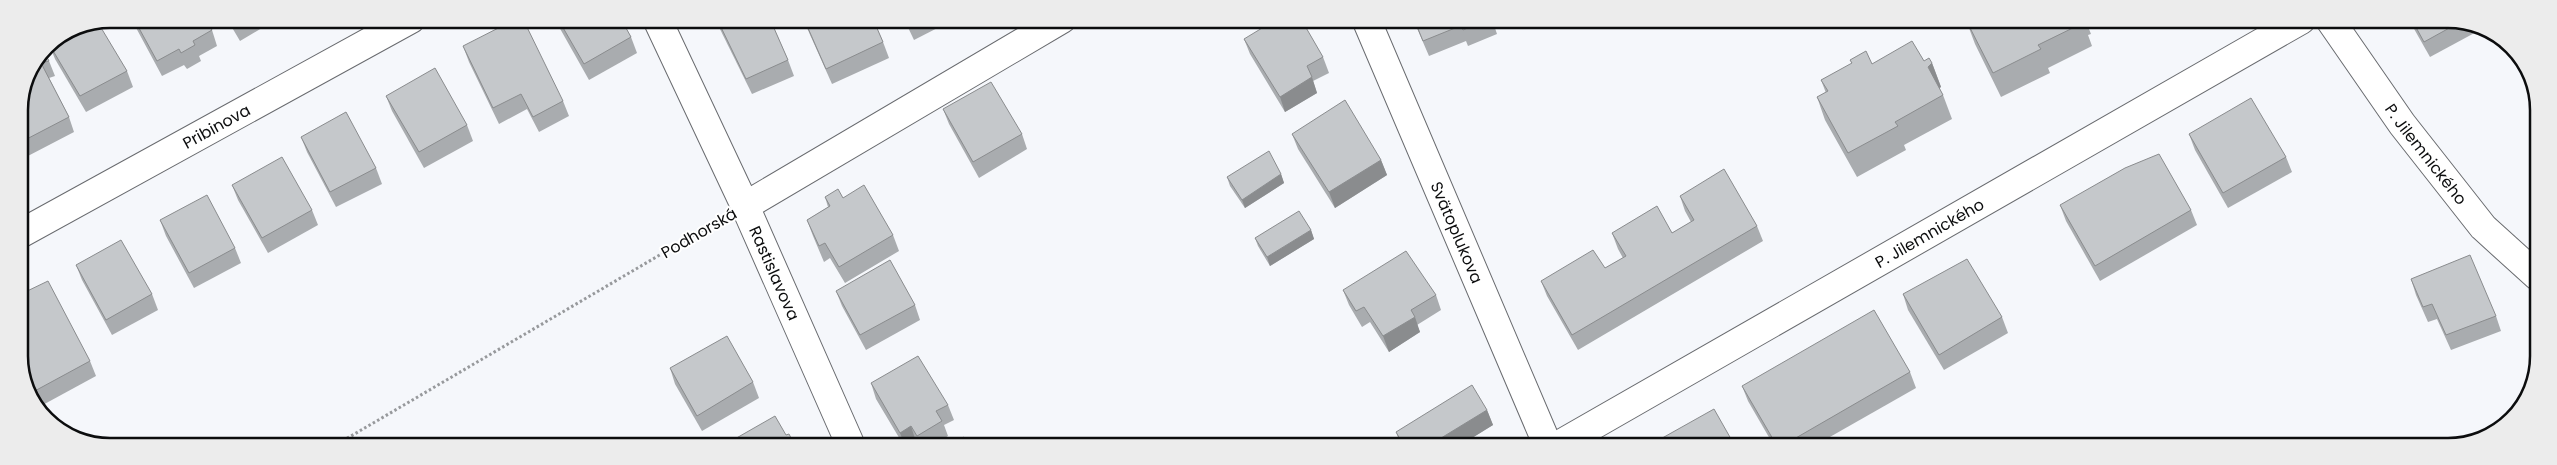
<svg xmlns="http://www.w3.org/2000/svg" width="2557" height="465" viewBox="0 0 2557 465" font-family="Poppins,sans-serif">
  <rect width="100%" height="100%" fill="#f5f7fb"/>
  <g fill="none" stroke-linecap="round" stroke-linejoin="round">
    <defs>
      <g id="street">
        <path id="s1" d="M 657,19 L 745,206 L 851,446"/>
        <path id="s2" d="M 1366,19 L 1548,446"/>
        <path id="s3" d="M 2330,20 L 2402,124 L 2483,227 L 2537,276"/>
        <path d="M 745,206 L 1062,19"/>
        <path id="s4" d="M 20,234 L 411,19"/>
        <path id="s5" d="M 1557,446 L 2301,20"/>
      </g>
    </defs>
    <use href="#street" stroke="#696b6f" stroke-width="30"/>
    <path stroke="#97999c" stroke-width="3" stroke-dasharray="2.5 2.5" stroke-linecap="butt" d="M 334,446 L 716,222"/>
    <use href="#street" stroke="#fff" stroke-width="28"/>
  </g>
  <g fill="#a9acaf">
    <path d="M 132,19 L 212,30 L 217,46 L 199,56 L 201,61 L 187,69 L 184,65 L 162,76 L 134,24 Z"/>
    <path d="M 227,19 L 269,19 L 261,23 L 262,28 L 240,41 Z"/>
    <path d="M 556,19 L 621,19 L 631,37 L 637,53 L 589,80 L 558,25 Z"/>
    <path d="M 715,19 L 770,19 L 788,60 L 794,76 L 752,94 Z"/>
    <path d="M 803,19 L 873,19 L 883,42 L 889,58 L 832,84 Z"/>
    <path d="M 904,19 L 955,19 L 914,40 Z"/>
    <path d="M 1413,19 L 1492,19 L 1497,34 L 1468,46 L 1466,41 L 1429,56 Z"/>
    <path d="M 1967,19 L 2085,19 L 2091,34 L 2088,35 L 2092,46 L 2048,68 L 2050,73 L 2001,97 L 1975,44 L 1966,20 Z"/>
    <path d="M 2409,20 L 2460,20 L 2480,30 L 2430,57 Z"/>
    <path d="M 1244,39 L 1323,57 L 1329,73 L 1313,81 L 1317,93 L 1285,112 L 1250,54 Z"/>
    <path d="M 49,44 L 127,71 L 133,87 L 86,112 L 55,59 Z"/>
    <path d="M 463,46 L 563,101 L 569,116 L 539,132 L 527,109 L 499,124 L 469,62 Z"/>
    <path d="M 43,50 L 49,61 L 55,76 L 49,78 L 69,117 L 74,132 L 26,157 L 22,146 L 19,147 L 19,109 L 26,75 Z"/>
    <path d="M 1850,60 L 1872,64 L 1924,61 L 1932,63 L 1941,87 L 1939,88 L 1943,95 L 1952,119 L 1904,145 L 1906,150 L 1857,177 L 1825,120 L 1817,97 L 1826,93 L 1821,80 L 1852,64 Z"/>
    <path d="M 386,96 L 467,125 L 473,141 L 424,168 L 392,111 Z"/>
    <path d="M 943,109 L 1022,134 L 1027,149 L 979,178 L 949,124 Z"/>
    <path d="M 1292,134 L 1381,160 L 1387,175 L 1335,208 L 1298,149 Z"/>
    <path d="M 2189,134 L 2286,157 L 2292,172 L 2228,208 L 2195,150 Z"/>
    <path d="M 301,137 L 376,168 L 382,184 L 336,207 L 307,152 Z"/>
    <path d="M 1281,174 L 1284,183 L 1245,208 L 1230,186 L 1227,177 Z"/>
    <path d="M 232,185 L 312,210 L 318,225 L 268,253 L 238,200 Z"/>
    <path d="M 1680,196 L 1757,226 L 1763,241 L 1578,350 L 1547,296 L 1541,281 L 1605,268 L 1623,258 L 1618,249 L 1612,233 L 1672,233 L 1691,222 L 1685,211 Z"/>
    <path d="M 825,197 L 843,198 L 893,235 L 899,251 L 845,283 L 830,258 L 824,262 L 813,236 L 807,220 L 828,207 Z"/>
    <path d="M 2060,205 L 2191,210 L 2197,225 L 2100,281 L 2066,221 Z"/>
    <path d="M 160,220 L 235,248 L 241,263 L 194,288 L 166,236 Z"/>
    <path d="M 1311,230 L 1314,239 L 1270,266 L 1258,246 L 1255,238 Z"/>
    <path d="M 76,265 L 152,294 L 158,310 L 112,335 L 82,280 Z"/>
    <path d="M 2411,279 L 2496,316 L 2501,331 L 2451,350 L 2437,319 L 2428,322 L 2416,295 Z"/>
    <path d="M 1343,290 L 1436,295 L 1441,310 L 1417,325 L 1420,332 L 1389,352 L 1370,322 L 1362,327 L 1349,305 Z"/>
    <path d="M 836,291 L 915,305 L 920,320 L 866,350 L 842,306 Z"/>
    <path d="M 1903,294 L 2002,317 L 2008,333 L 1944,370 L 1908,310 Z"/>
    <path d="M 90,361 L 96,376 L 39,407 L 22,379 Z"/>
    <path d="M 670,368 L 753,382 L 759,398 L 702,431 L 675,384 Z"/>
    <path d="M 1910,372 L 1916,388 L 1814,446 L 1774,446 L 1748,401 L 1742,386 Z"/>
    <path d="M 871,383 L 948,405 L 954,420 L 944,425 L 948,436 L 932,446 L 919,446 L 916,442 L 910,446 L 904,446 L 876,399 Z"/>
    <path d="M 1487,410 L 1493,425 L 1459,446 L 1401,446 L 1396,432 Z"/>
  </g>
  <g fill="#8a8c8e">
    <path d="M 1932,63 L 1941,87 L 1937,90 L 1928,67 Z"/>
    <path d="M 1312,77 L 1317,93 L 1285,112 L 1280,97 Z"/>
    <path d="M 1381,160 L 1387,175 L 1335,208 L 1329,192 Z"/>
    <path d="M 1281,174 L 1284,183 L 1245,208 L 1242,200 Z"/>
    <path d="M 1311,230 L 1314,239 L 1270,266 L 1267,257 Z"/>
    <path d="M 1415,317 L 1420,332 L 1389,352 L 1383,336 Z"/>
    <path d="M 1487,410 L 1493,425 L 1459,446 L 1428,446 Z"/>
    <path d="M 911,426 L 916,442 L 910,446 L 905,446 L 900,433 Z"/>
  </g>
  <g fill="#c5c8cb" stroke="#8a8c8e">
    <path d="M 134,19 L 205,19 L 212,30 L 193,41 L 195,45 L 181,53 L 179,49 L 157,61 Z"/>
    <path d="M 230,19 L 246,19 L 234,26 Z"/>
    <path d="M 516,19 L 523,19 L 563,101 L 533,117 L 521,94 L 493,108 L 463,46 Z"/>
    <path d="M 558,19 L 621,19 L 631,37 L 584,64 Z"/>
    <path d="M 717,19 L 770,19 L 788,60 L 746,79 Z"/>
    <path d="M 804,19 L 873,19 L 883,42 L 826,69 Z"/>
    <path d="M 906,19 L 919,19 L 908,25 Z"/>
    <path d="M 1277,19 L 1301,19 L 1323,57 L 1307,66 L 1312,77 L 1280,97 L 1244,39 Z"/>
    <path d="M 1414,19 L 1489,19 L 1463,30 L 1460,26 L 1423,41 Z"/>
    <path d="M 1967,19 L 2082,19 L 2083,23 L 2038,45 L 2041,49 L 1993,73 L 1966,20 Z"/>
    <path d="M 2412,20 L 2460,20 L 2462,21 L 2424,42 Z"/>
    <path d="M 97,21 L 127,71 L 80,96 L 49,44 L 84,24 Z"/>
    <path d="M 1912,41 L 1924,61 L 1929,58 L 1932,63 L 1928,67 L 1943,95 L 1895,122 L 1898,126 L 1848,153 L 1817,97 L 1828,91 L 1821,80 L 1852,63 L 1850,60 L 1866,51 L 1872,64 Z"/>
    <path d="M 43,50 L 49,61 L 41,63 L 69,117 L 21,142 L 19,137 L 19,109 L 26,75 Z"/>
    <path d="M 435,68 L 467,125 L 419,152 L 386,96 Z"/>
    <path d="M 991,82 L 1022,134 L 973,162 L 943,109 Z"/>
    <path d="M 2251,98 L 2286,157 L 2223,193 L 2189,134 Z"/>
    <path d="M 1345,100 L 1381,160 L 1329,192 L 1292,134 Z"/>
    <path d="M 346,112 L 376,168 L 330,192 L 301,137 Z"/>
    <path d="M 2537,148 L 2537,155 L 2534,149 Z"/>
    <path d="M 1269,151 L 1281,174 L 1242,200 L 1227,177 Z"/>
    <path d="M 2159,154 L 2191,210 L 2095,266 L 2060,205 L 2125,168 Z"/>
    <path d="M 282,157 L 312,210 L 262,238 L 232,185 Z"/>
    <path d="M 1724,169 L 1757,226 L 1572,335 L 1541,281 L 1593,250 L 1605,268 L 1626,256 L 1612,233 L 1657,206 L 1672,233 L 1694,220 L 1680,196 Z"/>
    <path d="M 864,185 L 893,235 L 839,267 L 825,243 L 819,246 L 807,220 L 830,206 L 825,197 L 838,189 L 843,198 Z"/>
    <path d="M 207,195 L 235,248 L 189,273 L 160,220 Z"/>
    <path d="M 1299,211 L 1311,230 L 1267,257 L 1255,238 Z"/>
    <path d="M 121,240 L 152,294 L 106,320 L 76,265 Z"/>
    <path d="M 1406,251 L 1436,295 L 1411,310 L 1415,317 L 1383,336 L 1364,307 L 1356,311 L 1343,290 Z"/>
    <path d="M 2470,255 L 2496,316 L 2446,335 L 2432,304 L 2423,307 L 2411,279 Z"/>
    <path d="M 1967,259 L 2002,317 L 1939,355 L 1903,294 Z"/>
    <path d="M 890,260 L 915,305 L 860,335 L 836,291 Z"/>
    <path d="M 48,281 L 90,361 L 31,393 L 22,379 L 21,294 Z"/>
    <path d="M 1874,310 L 1910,372 L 1782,446 L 1777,446 L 1742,386 Z"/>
    <path d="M 727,336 L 753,382 L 697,416 L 670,368 Z"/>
    <path d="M 918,356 L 948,405 L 936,411 L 942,421 L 917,436 L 911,426 L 900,433 L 871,383 Z"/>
    <path d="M 1472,385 L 1487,410 L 1428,446 L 1404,446 L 1396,432 Z"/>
    <path d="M 1714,409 L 1735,446 L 1648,446 Z"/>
    <path d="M 775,416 L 786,435 L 789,434 L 795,446 L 727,446 L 726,444 Z"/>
    <path d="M 964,437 L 969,446 L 949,446 Z"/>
  </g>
  <g text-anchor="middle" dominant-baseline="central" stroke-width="4" stroke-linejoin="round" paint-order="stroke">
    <g font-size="16" fill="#0c0d0e" stroke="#fff">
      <text stroke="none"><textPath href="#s4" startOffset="224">Pribinova</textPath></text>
      <text stroke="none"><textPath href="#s3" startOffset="165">P. Jilemnického</textPath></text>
      <text transform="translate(699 233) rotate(-30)">Podhorská</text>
      <text stroke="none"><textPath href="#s2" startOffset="232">Svätoplukova</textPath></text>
      <text stroke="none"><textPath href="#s5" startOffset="429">P. Jilemnického</textPath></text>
      <text stroke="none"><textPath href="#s1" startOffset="280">Rastislavova</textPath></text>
    </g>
  </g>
  <path d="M0 0H2557V465H0ZM110 28H2448A82 82 0 0 1 2530 110V356A82 82 0 0 1 2448 438H110A82 82 0 0 1 28 356V110A82 82 0 0 1 110 28Z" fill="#ececec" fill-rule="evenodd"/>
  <path fill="none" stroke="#0c0d0e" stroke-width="2.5" d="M110 28H2448A82 82 0 0 1 2530 110V356A82 82 0 0 1 2448 438H110A82 82 0 0 1 28 356V110A82 82 0 0 1 110 28Z"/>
</svg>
